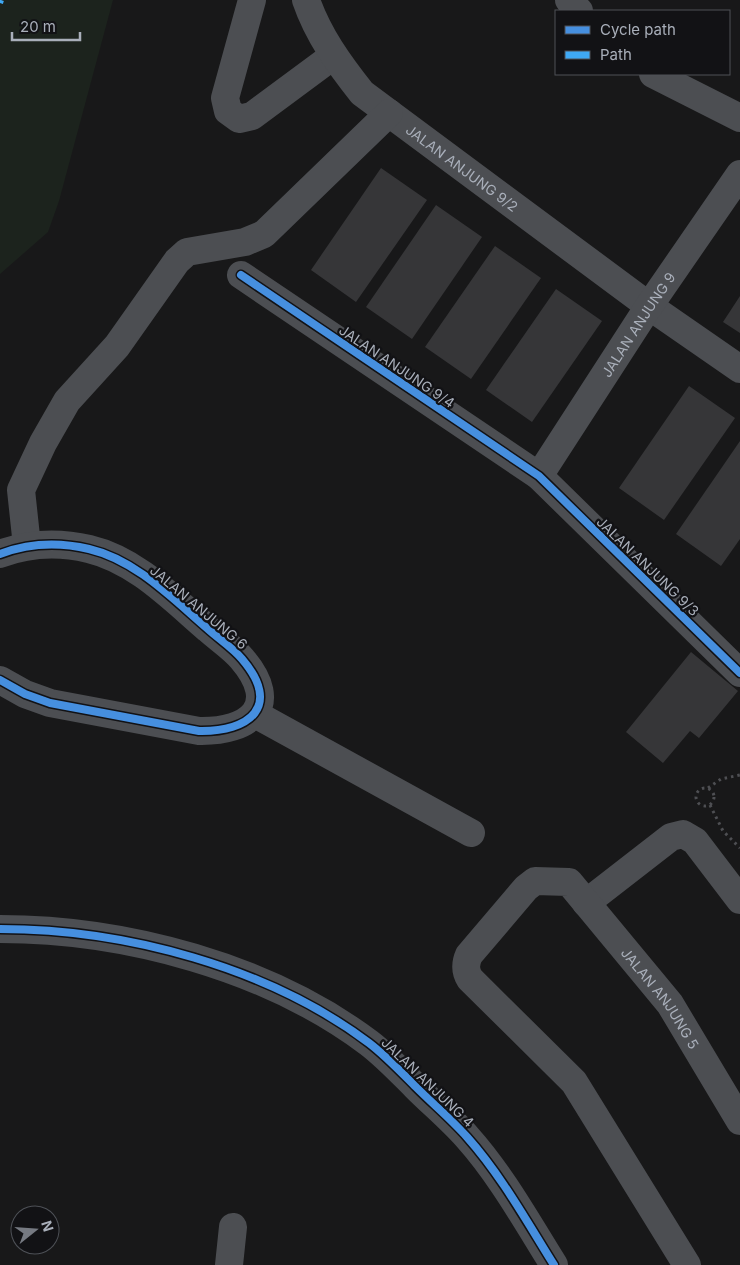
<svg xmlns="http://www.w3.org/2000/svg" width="740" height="1265" viewBox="0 0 740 1265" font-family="Inter,sans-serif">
  <rect width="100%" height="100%" fill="#181819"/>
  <path fill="#1c231d" d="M 0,0 L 113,0 L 59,201 L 48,232 L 0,274 Z"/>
  <g fill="#363638">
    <path d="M 381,168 L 427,200 L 356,302 L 311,270 Z"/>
    <path d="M 436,205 L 482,237 L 412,339 L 366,307 Z"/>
    <path d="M 495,246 L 541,278 L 471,379 L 425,347 Z"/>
    <path d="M 556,289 L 602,321 L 532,422 L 486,390 Z"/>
    <path d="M 740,296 L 740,333 L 723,322 Z"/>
    <path d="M 689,386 L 735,418 L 664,520 L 619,488 Z"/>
    <path d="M 740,441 L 740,539 L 721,566 L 676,534 Z"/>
    <path d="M 691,652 L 738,691 L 699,738 L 690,731 L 663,763 L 626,732 Z"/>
  </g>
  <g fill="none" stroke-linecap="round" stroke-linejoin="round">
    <g stroke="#4e4f53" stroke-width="3" stroke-dasharray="2.5 4" stroke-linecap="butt">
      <circle cx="705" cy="797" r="9"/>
      <path d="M 708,788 L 721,779 L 740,775"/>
      <path d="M 710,805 L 723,831 L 740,848"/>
    </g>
    <g stroke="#4c4e52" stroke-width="28">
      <path d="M 252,0 L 225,98 L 228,111 L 239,119 L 252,116 L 333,56"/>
      <path id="s1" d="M 306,0 C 318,35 339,64 362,93 L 649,306 L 740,369"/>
      <path d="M 569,0 L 579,11"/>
      <path d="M 653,74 L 740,118"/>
      <path d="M 241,275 L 539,476 L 740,673"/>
      <path id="s2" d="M 539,476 L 649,306 L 740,174"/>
      <path d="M 27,546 L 21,490 L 43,443 L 67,401 L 117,346 L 177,261 L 187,252 L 245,242 L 264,234 L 389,113"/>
      <path d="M 0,554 C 29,543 59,542 89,549 C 136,560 173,599 208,629 C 219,639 233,648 242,659 C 282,706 250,732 199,731 L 50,703 L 25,694 L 0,680"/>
      <path d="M 255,714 L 471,833"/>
      <path d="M 586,903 L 671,837 L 683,834 L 695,841 L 740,900"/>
      <path d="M 0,929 C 125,929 268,967 369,1043 C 386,1056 401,1072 416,1087 C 433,1104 451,1119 467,1137 C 501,1175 527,1222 554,1265"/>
      <path d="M 229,1265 L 233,1227"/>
      <path id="s3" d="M 687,1265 L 574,1082 L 470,979 C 465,971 465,964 469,955 L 526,888 L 535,881 L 569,882 L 670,1004 L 740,1121"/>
    </g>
    <path stroke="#3fa9f5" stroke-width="6" stroke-dasharray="12 6" stroke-linecap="butt" d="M 0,3 L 1,0"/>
    <defs>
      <g id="cycleway">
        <path d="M 241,275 L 539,476 L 740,673"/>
        <path d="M 0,554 C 29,543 59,542 89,549 C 136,560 173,599 208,629 C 219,639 233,648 242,659 C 282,706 250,732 199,731 L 50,703 L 25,694 L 0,680"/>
        <path d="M 0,929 C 125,929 268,967 369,1043 C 386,1056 401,1072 416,1087 C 433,1104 451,1119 467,1137 C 501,1175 527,1222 554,1265"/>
      </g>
    </defs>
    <use href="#cycleway" stroke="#121215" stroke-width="11"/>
    <use href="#cycleway" stroke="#468fdf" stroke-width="8"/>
  </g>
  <g text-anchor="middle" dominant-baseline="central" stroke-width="4.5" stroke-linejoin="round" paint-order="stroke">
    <g font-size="14" fill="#a9afba" stroke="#121215">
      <text stroke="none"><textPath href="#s1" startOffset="234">JALAN ANJUNG 9/2</textPath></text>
      <text stroke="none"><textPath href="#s2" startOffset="181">JALAN ANJUNG 9</textPath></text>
      <text transform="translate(397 366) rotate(34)">JALAN ANJUNG 9/4</text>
      <text transform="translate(648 566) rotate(44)">JALAN ANJUNG 9/3</text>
      <text transform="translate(199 607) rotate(40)">JALAN ANJUNG 6</text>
      <text stroke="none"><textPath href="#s3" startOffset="668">JALAN ANJUNG 5</textPath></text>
      <text transform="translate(428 1082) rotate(44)">JALAN ANJUNG 4</text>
    </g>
  </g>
  <rect x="555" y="10" width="175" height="65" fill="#121215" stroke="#4e5157"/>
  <rect x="565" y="26" width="25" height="8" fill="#468fdf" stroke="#4e5157"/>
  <text x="600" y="35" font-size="15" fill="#a9afba">Cycle path</text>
  <rect x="565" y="51" width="25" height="8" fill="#3fa9f5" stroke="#4e5157"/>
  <text x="600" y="60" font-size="15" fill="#a9afba">Path</text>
  <g transform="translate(35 1230) rotate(73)"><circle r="24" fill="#121215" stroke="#4e5157"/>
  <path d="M0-4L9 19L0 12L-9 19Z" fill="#767a82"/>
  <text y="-8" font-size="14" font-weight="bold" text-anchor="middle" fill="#a9afba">N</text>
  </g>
  <path d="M12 32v8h68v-8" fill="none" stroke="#a9afba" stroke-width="2.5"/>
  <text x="20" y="32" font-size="15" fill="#a9afba" stroke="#121215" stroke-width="4" paint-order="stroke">20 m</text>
</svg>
